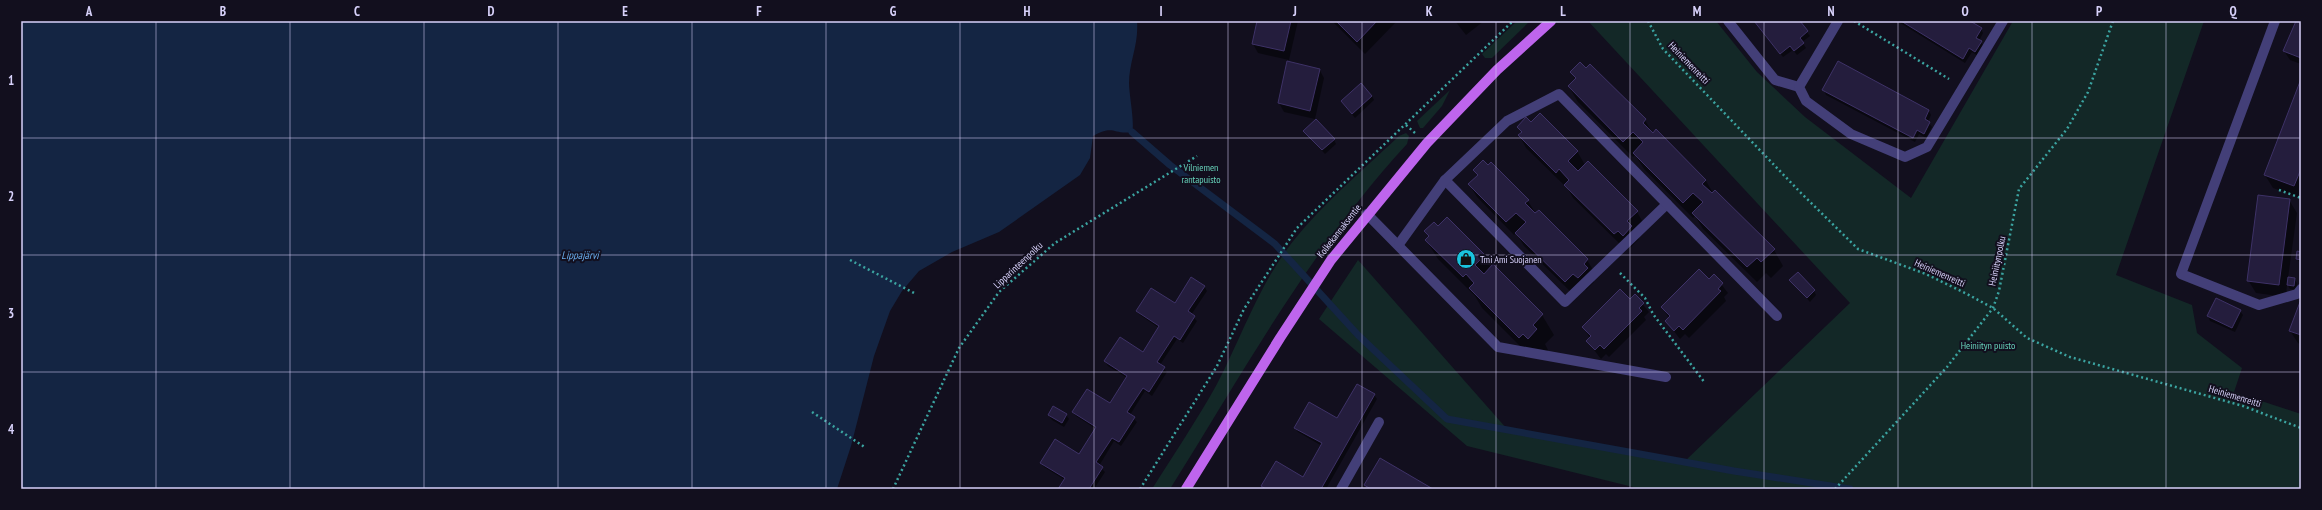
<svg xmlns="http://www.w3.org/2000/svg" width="2322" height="510" viewBox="0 0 2322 510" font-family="'PT Sans Narrow',sans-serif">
  <rect width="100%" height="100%" fill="#120f1e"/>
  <g fill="#132827">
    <path d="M 1517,21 L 1530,21 L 1492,58 L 1485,58 L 1482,54 Z"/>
    <path d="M 1588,21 L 1716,21 L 1757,72 L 1805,117 L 1911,198 L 2013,21 L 2204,21 L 2116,275 L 2192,305 L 2197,333 L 2242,368 L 2234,392 L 2301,414 L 2301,489 L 1641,489 L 1467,446 L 1319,319 L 1358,260 L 1507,429 L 1685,461 L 1850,303 Z"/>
    <path d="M 1450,90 L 1442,106 L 1423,128 L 1420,128 L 1417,121 Z"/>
    <path d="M 1406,133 L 1409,136 L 1407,144 C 1312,247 1244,371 1170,489 L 1152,489 C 1174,454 1197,420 1217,384 C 1240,340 1256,293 1285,252 C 1316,209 1360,173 1399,136 Z"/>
  </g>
  <path fill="#142543" d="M 21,21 L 1137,21 C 1139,44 1129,62 1129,83 C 1129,94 1135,124 1132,132 C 1113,135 1114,124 1093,136 L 1090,158 L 1080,175 L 999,232 L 952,252 L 919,271 L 902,291 L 890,311 L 874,356 L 851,446 L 837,489 L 21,489 Z"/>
  <g fill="#0007">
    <path d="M 1258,21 L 1298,21 L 1289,60 L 1258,53 L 1253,44 Z"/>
    <path d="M 1332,21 L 1397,21 L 1365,54 Z"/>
    <path d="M 1455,21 L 1484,21 L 1466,35 Z"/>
    <path d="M 1754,21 L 1798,21 L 1810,36 L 1802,42 L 1806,48 L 1797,55 L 1793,50 L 1783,57 Z"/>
    <path d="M 1897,21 L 1968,21 L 1981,29 L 1983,33 L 1979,41 L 1984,46 L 1978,56 L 1972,52 L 1965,63 Z"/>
    <path d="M 2297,21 L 2301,21 L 2301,64 L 2290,60 L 2284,51 Z"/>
    <path d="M 1319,69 L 1324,78 L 1315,119 L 1284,112 L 1279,103 Z"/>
    <path d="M 1571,72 L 1645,120 L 1653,134 L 1656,131 L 1706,181 L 1713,193 L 1774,250 L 1783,266 L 1771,278 L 1766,273 L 1757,282 L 1703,229 L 1695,216 L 1693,218 L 1644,169 L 1635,155 L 1633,157 L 1578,102 L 1569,87 L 1576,80 Z"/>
    <path d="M 2301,82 L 2301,198 L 2273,188 L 2265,175 Z"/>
    <path d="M 1824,90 L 1929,111 L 1931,115 L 1928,122 L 1932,127 L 1926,138 L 1919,134 L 1915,142 L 1826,95 Z"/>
    <path d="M 1372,96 L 1374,100 L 1355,118 L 1342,102 Z"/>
    <path d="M 1531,123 L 1577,151 L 1585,165 L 1637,212 L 1644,224 L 1635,233 L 1639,239 L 1630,248 L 1625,243 L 1622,246 L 1573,198 L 1565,184 L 1564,185 L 1526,148 L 1519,135 L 1522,133 L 1518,127 Z"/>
    <path d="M 1304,131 L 1334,140 L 1336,144 L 1325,154 Z"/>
    <path d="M 1474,170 L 1528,201 L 1536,214 L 1587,260 L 1595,273 L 1591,276 L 1594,282 L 1586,290 L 1581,286 L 1573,294 L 1524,246 L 1516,233 L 1514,235 L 1477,197 L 1469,184 L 1478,176 Z"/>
    <path d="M 2289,200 L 2297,213 L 2288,278 L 2294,279 L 2297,283 L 2296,290 L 2290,289 L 2287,284 L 2286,297 L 2256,293 L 2248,280 Z"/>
    <path d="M 1447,219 L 1484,256 L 1491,268 L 1493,266 L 1542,315 L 1554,335 L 1545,344 L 1548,350 L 1540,358 L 1531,357 L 1482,308 L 1475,296 L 1438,259 L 1426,240 L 1429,237 L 1425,231 L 1438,228 Z"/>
    <path d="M 2301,253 L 2301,264 L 2297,259 Z"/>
    <path d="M 1714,275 L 1728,293 L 1724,297 L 1726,301 L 1689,338 L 1685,334 L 1680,339 L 1666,321 L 1669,318 L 1662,307 Z"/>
    <path d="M 1791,280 L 1814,291 L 1816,295 L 1810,302 Z"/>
    <path d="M 1204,286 L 1207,291 L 1191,315 L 1197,321 L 1183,343 L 1177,339 L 1160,365 L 1167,372 L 1152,396 L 1145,391 L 1130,415 L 1137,422 L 1121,446 L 1114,441 L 1099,466 L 1105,472 L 1094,489 L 1059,489 L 1065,480 L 1044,467 L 1041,463 L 1079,456 L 1096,429 L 1076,416 L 1073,412 L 1111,405 L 1127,378 L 1108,366 L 1105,361 L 1143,353 L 1159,328 L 1140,315 L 1137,311 L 1175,304 Z"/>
    <path d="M 1635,295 L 1649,312 L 1644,317 L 1646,320 L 1609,357 L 1606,354 L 1601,359 L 1587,341 L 1590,338 L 1583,327 L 1630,300 Z"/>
    <path d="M 2301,303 L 2301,345 L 2298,343 L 2290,331 Z"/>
    <path d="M 2240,311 L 2243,315 L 2235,332 L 2210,321 L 2208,316 Z"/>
    <path d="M 1374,395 L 1377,399 L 1326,489 L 1264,489 L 1262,486 L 1304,478 L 1322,446 L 1298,432 L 1295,428 L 1337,419 Z"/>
    <path d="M 1066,415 L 1069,419 L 1064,427 L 1052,420 L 1049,416 Z"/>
  </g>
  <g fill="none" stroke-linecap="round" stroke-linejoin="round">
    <path stroke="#142543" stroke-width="7" d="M 1132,132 L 1170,165 L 1275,244 L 1358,335 L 1447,419 L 1734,471 L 1850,489"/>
  </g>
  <g fill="#241d3d" stroke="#3e3267">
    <path d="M 1257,21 L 1291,21 L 1284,51 L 1252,44 Z"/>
    <path d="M 1336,21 L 1377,21 L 1357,42 Z"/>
    <path d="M 1754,21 L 1800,21 L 1808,31 L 1800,38 L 1804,43 L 1794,51 L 1790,46 L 1780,54 Z"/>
    <path d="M 1901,21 L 1970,21 L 1982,28 L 1976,38 L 1982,41 L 1975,52 L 1969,48 L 1963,59 Z"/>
    <path d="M 2296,21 L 2301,21 L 2301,58 L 2283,51 Z"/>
    <path d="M 1287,61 L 1320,69 L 1310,111 L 1278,103 Z"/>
    <path d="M 1838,61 L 1929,110 L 1925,119 L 1930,122 L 1924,134 L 1917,130 L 1913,138 L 1822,90 Z"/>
    <path d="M 1580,62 L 1586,68 L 1590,64 L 1646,119 L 1643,123 L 1653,133 L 1656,129 L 1706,180 L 1702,184 L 1712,193 L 1715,190 L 1775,249 L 1761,262 L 1757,258 L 1747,267 L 1692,213 L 1703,202 L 1693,193 L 1683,203 L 1633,153 L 1643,142 L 1633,132 L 1623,142 L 1568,86 L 1576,78 L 1570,72 Z"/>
    <path d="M 2301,79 L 2301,169 L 2294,186 L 2264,175 Z"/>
    <path d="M 1361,83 L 1372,96 L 1352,114 L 1341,101 Z"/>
    <path d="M 1540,113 L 1578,151 L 1568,161 L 1578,171 L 1588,161 L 1638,211 L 1627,221 L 1632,226 L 1623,236 L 1618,231 L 1614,234 L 1564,185 L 1569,180 L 1559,169 L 1556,173 L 1518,135 L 1522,132 L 1517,127 L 1526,117 L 1531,122 Z"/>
    <path d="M 1316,119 L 1335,139 L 1322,150 L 1303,131 Z"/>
    <path d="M 1483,160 L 1488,165 L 1491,162 L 1529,200 L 1525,203 L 1535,213 L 1539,210 L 1588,259 L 1584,264 L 1588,268 L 1578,278 L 1573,274 L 1565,282 L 1515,233 L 1526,222 L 1516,213 L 1506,222 L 1468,184 L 1478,175 L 1473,170 Z"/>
    <path d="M 2258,195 L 2290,199 L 2279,285 L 2247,281 Z"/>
    <path d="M 1447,217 L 1485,255 L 1475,265 L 1484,274 L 1493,264 L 1543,314 L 1533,325 L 1537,329 L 1528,339 L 1523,334 L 1519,338 L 1469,288 L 1474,283 L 1466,274 L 1463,277 L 1425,240 L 1429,236 L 1424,231 L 1434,222 L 1438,226 Z"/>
    <path d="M 2297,251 L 2301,252 L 2301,260 L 2296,259 Z"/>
    <path d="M 1699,269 L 1709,279 L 1714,274 L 1723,283 L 1718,289 L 1721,291 L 1683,330 L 1679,326 L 1674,331 L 1665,321 L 1670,316 L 1661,307 Z"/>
    <path d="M 1798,272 L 1815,290 L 1807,298 L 1789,280 Z"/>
    <path d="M 1191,277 L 1205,286 L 1188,311 L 1195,316 L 1180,340 L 1174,336 L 1157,362 L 1165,367 L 1149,392 L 1143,388 L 1127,412 L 1135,417 L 1119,442 L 1112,438 L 1096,462 L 1103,467 L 1089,489 L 1058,489 L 1065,478 L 1040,463 L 1055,439 L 1079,454 L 1096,427 L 1072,412 L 1087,389 L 1110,403 L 1127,376 L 1104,361 L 1120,337 L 1143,352 L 1159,326 L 1136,311 L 1151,288 L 1175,303 Z"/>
    <path d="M 2288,277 L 2295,278 L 2294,286 L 2287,285 Z"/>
    <path d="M 1620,289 L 1630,299 L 1635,294 L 1644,303 L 1639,308 L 1642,311 L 1604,349 L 1600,345 L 1595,350 L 1586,341 L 1591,336 L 1582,327 Z"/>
    <path d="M 2216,298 L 2241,310 L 2232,328 L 2207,316 Z"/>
    <path d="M 2300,302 L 2301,302 L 2301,335 L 2289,331 Z"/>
    <path d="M 1357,384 L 1375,394 L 1321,489 L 1266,489 L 1261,486 L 1276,461 L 1303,477 L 1322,443 L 1294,428 L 1309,402 L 1337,418 Z"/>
    <path d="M 1053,406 L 1067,414 L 1062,423 L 1048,415 Z"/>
    <path d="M 1380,458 L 1433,489 L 1371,489 L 1364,485 Z"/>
  </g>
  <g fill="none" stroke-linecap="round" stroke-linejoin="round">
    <g stroke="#3ba4a1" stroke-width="2.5" stroke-dasharray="2 3" stroke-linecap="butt">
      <path d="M 1648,21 L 1663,49 L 1800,192 L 1858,249 L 1926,274 L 1967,294 L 1993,308 L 2027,338 L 2070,357 L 2243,406 L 2301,428"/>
      <path d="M 1854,21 L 1949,79"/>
      <path d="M 1406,125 L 1415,133"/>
      <path d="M 2279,190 L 2301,198"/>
      <path d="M 850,260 L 916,294"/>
      <path d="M 1620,273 L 1645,298 L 1653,314 L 1705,383"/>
      <path d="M 812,412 L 866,448"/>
      <path d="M 893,489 L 959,348 L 999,292 L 1055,243 L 1197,156"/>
      <path d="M 1140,489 L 1217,366 L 1244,309 L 1297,228 L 1513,21"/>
      <path d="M 1835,489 L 1947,367 L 1993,308 L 1999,291 L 2019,189 L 2067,129 L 2088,92 L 2113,21"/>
    </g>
    <g stroke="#433f78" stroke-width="10">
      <path d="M 1728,21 L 1775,80 L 1799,87"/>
      <path d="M 1838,21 L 1799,87 L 1806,101 L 1851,134 L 1905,157 L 1927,147 L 2003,21"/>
      <path d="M 2275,21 L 2181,274 L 2259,305 L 2297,294 L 2301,289"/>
      <path d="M 1445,180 L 1565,302 L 1667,204"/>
      <path d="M 1367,214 L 1498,347 L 1666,377"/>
      <path d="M 1399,244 L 1445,180 L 1507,121 L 1559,94 L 1777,316"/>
      <path d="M 1341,489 L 1379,422"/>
    </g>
    <path stroke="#be65ed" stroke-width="10" d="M 1186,489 L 1280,338 L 1331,260 L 1427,143 L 1497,70 L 1551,21"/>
  </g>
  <path fill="none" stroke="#d7d1fa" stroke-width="1" stroke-opacity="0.55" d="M 156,21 L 156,489M 290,21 L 290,489M 424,21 L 424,489M 558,21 L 558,489M 692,21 L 692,489M 826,21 L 826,489M 960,21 L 960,489M 1094,21 L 1094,489M 1228,21 L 1228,489M 1362,21 L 1362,489M 1496,21 L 1496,489M 1630,21 L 1630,489M 1764,21 L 1764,489M 1898,21 L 1898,489M 2032,21 L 2032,489M 2166,21 L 2166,489M 21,138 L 2301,138M 21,255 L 2301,255M 21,372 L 2301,372"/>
  <defs>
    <symbol id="shop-disc" viewBox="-11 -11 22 22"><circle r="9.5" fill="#1ac4de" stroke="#120f1e"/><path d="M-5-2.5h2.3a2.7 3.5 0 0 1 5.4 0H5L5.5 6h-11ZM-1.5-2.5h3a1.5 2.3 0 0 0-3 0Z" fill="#111"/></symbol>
  </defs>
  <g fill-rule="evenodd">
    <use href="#shop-disc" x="1455" y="248" width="22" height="22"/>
  </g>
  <g text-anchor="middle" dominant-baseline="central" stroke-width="4" stroke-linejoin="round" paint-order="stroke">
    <g font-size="10" fill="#d7d1fa" stroke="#120f1e">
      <text transform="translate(1689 63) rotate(46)">Heiniemenreitti</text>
      <text transform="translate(1339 231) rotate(-52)">Kolkekannaksentie</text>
      <text transform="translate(1997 261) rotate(-78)">Heiniitynpolku</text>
      <text transform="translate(1018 265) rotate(-43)">Lipparinteenpolku</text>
      <text transform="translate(1940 273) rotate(24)">Heiniemenreitti</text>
      <text transform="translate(2235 396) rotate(17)">Heiniemenreitti</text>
    </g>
    <g font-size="10" fill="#66d1b9" stroke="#120f1e">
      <text x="1201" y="167">Vilniemen<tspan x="1201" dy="12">rantapuisto</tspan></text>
      <text x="1988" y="345">Heiniityn puisto</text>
    </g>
    <g font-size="10" fill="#d7d1fa" stroke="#120f1e" text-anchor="start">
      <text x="1480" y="259">Tmi Ami Suojanen</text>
    </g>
    <g font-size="11" font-style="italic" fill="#6baeee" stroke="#120f1e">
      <text x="580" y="255">Lippajärvi</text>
    </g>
  </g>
  <rect width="2322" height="510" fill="none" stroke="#120f1e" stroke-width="44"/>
  <rect x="22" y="22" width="2278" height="466" fill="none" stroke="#d7d1fa" stroke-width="1.5"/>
  <g font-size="13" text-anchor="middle" font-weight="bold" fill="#d7d1fa">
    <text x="89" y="16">A</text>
    <text x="223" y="16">B</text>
    <text x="357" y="16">C</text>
    <text x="491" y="16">D</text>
    <text x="625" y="16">E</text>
    <text x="759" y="16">F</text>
    <text x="893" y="16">G</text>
    <text x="1027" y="16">H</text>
    <text x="1161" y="16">I</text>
    <text x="1295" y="16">J</text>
    <text x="1429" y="16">K</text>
    <text x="1563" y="16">L</text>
    <text x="1697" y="16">M</text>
    <text x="1831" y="16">N</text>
    <text x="1965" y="16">O</text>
    <text x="2099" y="16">P</text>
    <text x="2233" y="16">Q</text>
    <text x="11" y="85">1</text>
    <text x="11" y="201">2</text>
    <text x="11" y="318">3</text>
    <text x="11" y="434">4</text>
  </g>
</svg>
